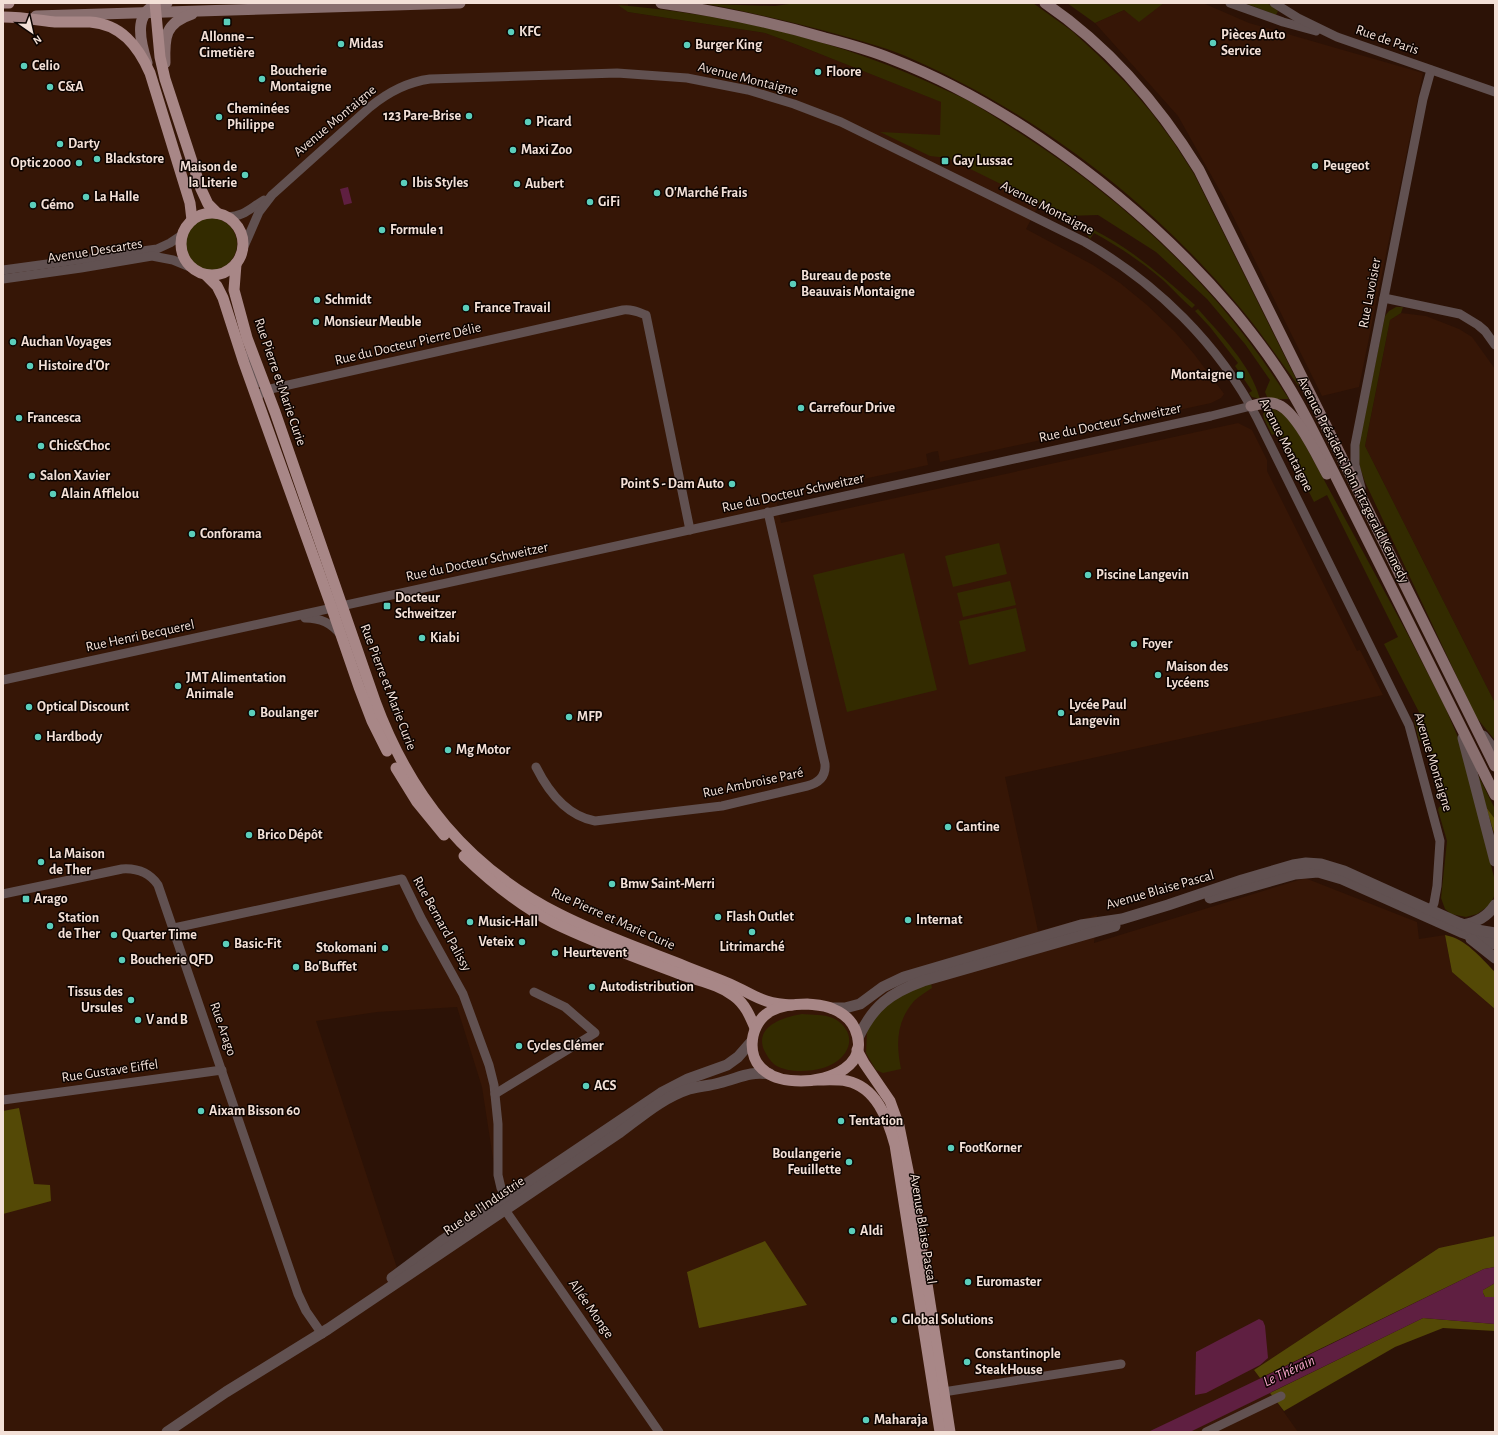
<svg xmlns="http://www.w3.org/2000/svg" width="1498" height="1435" viewBox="0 0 1498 1435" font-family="'Alegreya Sans',sans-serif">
  <rect width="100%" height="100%" fill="#2c1206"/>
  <g fill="#361606" fill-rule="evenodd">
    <path d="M 3,3 L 628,3 L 628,12 L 765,33 L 795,44 L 942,102 L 1057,170 L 1026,229 L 1093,265 L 1120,283 L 1147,305 L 1175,332 L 1194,354 L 1222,391 L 1224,394 L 1221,398 L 1211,403 L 940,462 L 938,451 L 932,452 L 926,454 L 928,465 L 776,498 L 781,523 L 1238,423 L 1252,430 L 1267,460 L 1267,471 L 1357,651 L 1360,650 L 1383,695 L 1005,777 L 1038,931 L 1097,915 L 1094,943 L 1305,878 L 1417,922 L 1419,939 L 1445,935 L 1452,972 L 1495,1009 L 1495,1236 L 1439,1248 L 1254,1370 L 1298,1432 L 3,1432 ZM 457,1007 L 482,1087 L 502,1217 L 402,1283 L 316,1021 L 377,1012 Z"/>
    <path d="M 1164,3 L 1203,3 L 1249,23 L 1423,73 L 1359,387 L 1322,396 L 1224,198 L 1178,116 L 1095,23 L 1124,10 L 1139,21 Z"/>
    <path d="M 1401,313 L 1426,316 L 1459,329 L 1472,337 L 1495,369 L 1495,703 L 1365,446 L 1390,320 Z"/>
  </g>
  <g fill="#332b00">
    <path d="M 796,3 L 1033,3 L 1072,31 L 1097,54 L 1126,83 L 1151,112 L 1174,143 L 1194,174 L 1301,389 C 1281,363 1263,335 1242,310 C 1153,202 1032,110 903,55 C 883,47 861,41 840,35 C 797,23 753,13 708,4 L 775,6 Z"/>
    <path d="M 1067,3 L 1164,3 L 1139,22 L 1124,10 L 1095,23 Z"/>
    <path d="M 1245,3 L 1267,3 L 1278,11 L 1276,15 Z"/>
    <path d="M 618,5 C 725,14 830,38 928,82 C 940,88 953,93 965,99 C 985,110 1004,123 1023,135 C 1096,182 1163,239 1219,304 C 1245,334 1267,366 1289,399 L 1268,399 L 1265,392 L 1270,380 L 1245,344 L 1207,299 L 1156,252 L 1098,215 L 1066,216 L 948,158 L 930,156 L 880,132 L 940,135 L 941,102 L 795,44 L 765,33 L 628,12 Z"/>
    <circle cx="211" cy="244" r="26"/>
    <path d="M 1092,229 C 1132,249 1162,276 1195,305 L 1192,308 C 1181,299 1173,289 1163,280 C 1142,262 1118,246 1094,233 L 1090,239 L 1086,233 L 1088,231 Z"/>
    <path d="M 1396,307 L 1403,307 L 1401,313 L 1390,320 L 1365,446 L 1495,703 L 1495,740 L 1476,717 L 1365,482 L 1360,467 L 1358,449 L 1385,316 L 1389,311 Z"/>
    <path d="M 1198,309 C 1220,334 1251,365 1260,399 L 1252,397 L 1249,393 L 1252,391 L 1235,366 L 1238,363 L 1210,327 L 1195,311 Z"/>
    <path d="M 1273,409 C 1292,416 1294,427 1304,443 L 1407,633 L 1445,707 L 1460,742 L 1495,881 L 1495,894 L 1492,901 L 1487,907 L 1477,914 L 1466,917 L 1451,914 L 1445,909 L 1441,898 L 1447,841 L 1438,810 L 1439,807 L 1445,804 L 1427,739 L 1419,741 L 1414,720 L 1421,716 L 1384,644 L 1398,637 L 1327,495 L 1314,502 L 1279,432 L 1272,435 L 1264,419 L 1263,414 L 1266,410 Z"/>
    <path d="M 999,543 L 1007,574 L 953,587 L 945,556 Z"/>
    <path d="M 904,553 L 937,690 L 847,712 L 813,575 Z"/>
    <path d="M 1010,581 L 1016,605 L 963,617 L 957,593 Z"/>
    <path d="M 1016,608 L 1026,651 L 969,665 L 959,621 Z"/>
    <path d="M 1478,775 L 1495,809 L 1495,819 L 1486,807 Z"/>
    <path d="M 931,983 L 932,988 C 926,992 919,996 914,1001 C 896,1022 896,1044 901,1069 L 883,1073 L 876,1070 L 866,1053 L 867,1031 L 880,1011 L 903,994 Z"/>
    <path d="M 802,1014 C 812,1015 825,1014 835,1019 C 861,1035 848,1061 823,1068 C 809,1072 788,1073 775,1065 C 770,1061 767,1056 764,1050 C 754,1026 784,1017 802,1014 Z"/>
  </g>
  <g fill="#544906">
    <path d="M 1486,807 L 1495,819 L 1495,836 Z"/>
    <path d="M 1445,935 C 1466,939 1480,957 1495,972 L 1495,1009 L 1452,972 Z"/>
    <path d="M 19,1108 L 34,1184 L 50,1185 L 51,1201 L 3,1214 L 3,1111 Z"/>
    <path d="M 1495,1236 L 1495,1267 L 1484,1269 L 1260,1378 L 1254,1370 L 1439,1248 Z"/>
    <path d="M 765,1241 L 807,1305 L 699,1328 L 687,1272 Z"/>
    <path d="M 1495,1283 L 1495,1297 L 1485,1297 L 1483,1293 L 1483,1290 Z"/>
    <path d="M 1423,1318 L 1495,1324 L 1495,1331 L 1443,1328 L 1395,1347 L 1284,1411 L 1270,1393 Z"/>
  </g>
  <g fill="#5f1f41">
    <path d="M 348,187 L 352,203 L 344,205 L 340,189 Z"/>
    <path d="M 1495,1267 L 1495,1283 L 1483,1290 L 1483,1293 L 1485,1297 L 1495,1297 L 1495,1324 L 1423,1318 L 1190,1432 L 1148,1432 C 1261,1379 1372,1324 1484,1269 Z"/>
    <path d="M 1259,1319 L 1263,1321 L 1265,1326 L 1268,1358 L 1260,1365 L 1206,1393 L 1195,1395 L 1196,1352 Z"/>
  </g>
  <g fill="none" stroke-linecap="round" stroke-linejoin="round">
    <g stroke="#615151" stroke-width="9">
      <path d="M 1230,3 L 1283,22 L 1316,31"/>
      <path d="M 1274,3 L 1298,18 L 1337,37 L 1495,92"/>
      <path d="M 227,217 C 245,216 249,209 264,200"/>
      <path d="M 242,251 L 259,212 L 272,195 L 370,107 C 387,93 407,82 430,79 L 617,73 L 687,78 L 748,90 L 794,104 L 841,122 L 1085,242 C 1156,283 1219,344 1257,418 L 1409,725 L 1440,841 L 1437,886 L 1434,903 L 1429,916"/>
      <path d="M 3,270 L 157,249 L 170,243 L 182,235"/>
      <path d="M 3,279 L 81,268 L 152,256 L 173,260 L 190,267"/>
      <path d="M 1384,298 L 1460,314 L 1478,325 L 1485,331 L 1495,345"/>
      <path d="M 244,355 L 253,369 L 258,383"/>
      <path d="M 257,399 L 260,394 L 266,390 L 623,310 C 632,309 638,312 646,315 L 690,530"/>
      <path d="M 1361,488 L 1355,465 L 1355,445 L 1423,99 L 1431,70"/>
      <path d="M 305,618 C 321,618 331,623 341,635"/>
      <path d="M 3,680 L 1211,416 L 1251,406"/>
      <path d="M 536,767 C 548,791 567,816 595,821 L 722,806 L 807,786 C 819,783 826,776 825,764 L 768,512"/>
      <path d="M 3,894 L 122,869 C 137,868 149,872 158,885 L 298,1294 L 306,1311 L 322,1334"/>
      <path d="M 174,928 L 402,879 L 421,918 L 463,994 L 489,1065 L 494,1085 L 498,1124 L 498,1175 L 501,1188 L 509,1203"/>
      <path d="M 495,1094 L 595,1033 L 565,1007 L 534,992"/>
      <path d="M 3,1100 L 222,1070"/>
      <path d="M 501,1204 L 659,1432"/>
      <path d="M 937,1393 L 1121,1364"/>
      <path d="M 1206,1432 L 1281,1396"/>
    </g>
    <g stroke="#615151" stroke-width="11">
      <path d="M 1483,736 L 1495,751"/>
      <path d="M 1463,738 L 1495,861"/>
      <path d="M 1210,898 L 1295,874 L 1318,872 L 1342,879 L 1461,932 L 1495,944"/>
      <path d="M 1463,925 C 1477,922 1487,917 1495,905"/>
      <path d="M 1471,939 L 1495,958"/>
      <path d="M 833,1008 L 845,1008 L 860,1004 L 883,987 L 904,977 L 1081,925 L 1122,919 L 1168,905 L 1242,880 L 1293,865 L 1306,863 L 1321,864 L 1344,871 L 1459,923 L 1477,930 L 1495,933"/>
      <path d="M 858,1038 C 873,1006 890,993 923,981 L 1115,926"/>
      <path d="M 392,1278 L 443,1240 L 661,1093 L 688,1079 L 727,1065 L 738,1057 L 752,1041"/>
      <path d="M 167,1432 L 226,1392 L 328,1329 L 619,1133 C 642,1116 662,1098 689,1089 C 699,1086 709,1086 719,1083 C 740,1078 748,1071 770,1074"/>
    </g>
    <g stroke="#896f6f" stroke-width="11">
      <path d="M 661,3 C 716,11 771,22 825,38 C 848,44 870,50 892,59 C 944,79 994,107 1040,138 C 1112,187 1177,244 1233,310 C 1251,332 1269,355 1284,379 C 1296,398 1306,417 1316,437 L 1495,795"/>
      <path d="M 1045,3 C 1108,46 1159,105 1199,170 L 1495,766"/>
      <path d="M 36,16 L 460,3"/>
      <path d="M 147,63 C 139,38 132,6 167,3"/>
      <path d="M 165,63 C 164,37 165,23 192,14"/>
      <path d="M 1251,406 C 1259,404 1268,401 1276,404 C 1295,409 1317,456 1327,474"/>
    </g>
    <g stroke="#a88787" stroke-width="11">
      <path d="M 3,3 L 9,3"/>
      <path d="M 155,3 L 160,57 L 165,79 L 201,189 L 208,204 L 217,213"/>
      <path d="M 3,17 C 21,17 38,20 55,22 C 67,22 78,22 90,22 C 121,24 138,46 150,73 L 190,203 L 192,220"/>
      <circle cx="212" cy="244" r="31"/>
      <path d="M 236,264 L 234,290 L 247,338 L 275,412 L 375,701 C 410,796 467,867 559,914 C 600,935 644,950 687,967 C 702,973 716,978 730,984 C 755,995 762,1004 792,1005"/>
      <path d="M 206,275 L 217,286 L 223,298 L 244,363 L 329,600 L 359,687 L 372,721 L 387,751"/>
      <path d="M 396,768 L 417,802 L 444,835"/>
      <path d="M 464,856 C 491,882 520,906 554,923 C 595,943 638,958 680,974 C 698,981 718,984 734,996 C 745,1004 750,1016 755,1028"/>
      <path d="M 807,1004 C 815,1005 825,1005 833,1009 C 843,1013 851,1020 855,1029 C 871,1066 829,1081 801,1081 C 789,1081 775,1079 766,1072 C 744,1057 750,1022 771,1011 C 782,1005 794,1004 807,1004 Z"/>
      <path d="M 857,1050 L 864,1063 L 890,1101 L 899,1126 L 914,1200 L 950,1432"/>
      <path d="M 816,1080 C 826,1080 837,1079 847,1081 C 876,1087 888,1119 895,1145 L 940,1432"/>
    </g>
  </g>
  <g fill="#5bcebb" stroke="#0d0401" stroke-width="1.5">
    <rect x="223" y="18" width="8" height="8" rx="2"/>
    <circle cx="511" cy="32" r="4"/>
    <circle cx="1213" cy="43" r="4"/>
    <circle cx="341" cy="44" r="4"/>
    <circle cx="687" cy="45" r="4"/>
    <circle cx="24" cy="66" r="4"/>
    <circle cx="818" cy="72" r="4"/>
    <circle cx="262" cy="79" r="4"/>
    <circle cx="50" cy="87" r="4"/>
    <circle cx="469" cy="116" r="4"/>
    <circle cx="219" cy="117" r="4"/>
    <circle cx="528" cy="122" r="4"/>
    <circle cx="60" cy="144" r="4"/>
    <circle cx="513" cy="150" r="4"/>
    <circle cx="97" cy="159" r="4"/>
    <rect x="941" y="157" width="8" height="8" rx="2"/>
    <circle cx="79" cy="163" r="4"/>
    <circle cx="1315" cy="166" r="4"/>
    <circle cx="245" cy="175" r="4"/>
    <circle cx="404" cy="183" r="4"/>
    <circle cx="517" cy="184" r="4"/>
    <circle cx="657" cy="193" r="4"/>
    <circle cx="86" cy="197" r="4"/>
    <circle cx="590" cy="202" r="4"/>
    <circle cx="33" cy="205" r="4"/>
    <circle cx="382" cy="230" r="4"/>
    <circle cx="793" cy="284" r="4"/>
    <circle cx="317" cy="300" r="4"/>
    <circle cx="466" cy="308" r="4"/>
    <circle cx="316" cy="322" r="4"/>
    <circle cx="13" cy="342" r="4"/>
    <circle cx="30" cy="366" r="4"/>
    <rect x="1236" y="371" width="8" height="8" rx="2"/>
    <circle cx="801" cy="408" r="4"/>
    <circle cx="19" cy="418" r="4"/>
    <circle cx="41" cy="446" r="4"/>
    <circle cx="32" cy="476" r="4"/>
    <circle cx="732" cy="484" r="4"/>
    <circle cx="53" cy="494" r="4"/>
    <circle cx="192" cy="534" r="4"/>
    <circle cx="1088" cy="575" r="4"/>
    <rect x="383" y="602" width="8" height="8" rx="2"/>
    <circle cx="422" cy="638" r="4"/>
    <circle cx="1134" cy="644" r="4"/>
    <circle cx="1158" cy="675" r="4"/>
    <circle cx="178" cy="686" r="4"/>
    <circle cx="29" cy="707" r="4"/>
    <circle cx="252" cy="713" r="4"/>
    <circle cx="1061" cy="713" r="4"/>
    <circle cx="569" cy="717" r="4"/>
    <circle cx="38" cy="737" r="4"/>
    <circle cx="448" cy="750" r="4"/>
    <circle cx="948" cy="827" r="4"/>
    <circle cx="249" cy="835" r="4"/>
    <circle cx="41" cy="862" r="4"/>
    <circle cx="612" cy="884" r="4"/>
    <rect x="22" y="895" width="8" height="8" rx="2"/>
    <circle cx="718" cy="917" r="4"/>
    <circle cx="908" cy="920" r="4"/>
    <circle cx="470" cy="922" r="4"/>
    <circle cx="50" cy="926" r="4"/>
    <circle cx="752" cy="932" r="4"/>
    <circle cx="114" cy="935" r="4"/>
    <circle cx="522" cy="942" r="4"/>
    <circle cx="226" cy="944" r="4"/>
    <circle cx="385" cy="948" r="4"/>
    <circle cx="555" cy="953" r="4"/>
    <circle cx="122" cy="960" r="4"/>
    <circle cx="296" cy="967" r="4"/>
    <circle cx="592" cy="987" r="4"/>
    <circle cx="131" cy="1000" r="4"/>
    <circle cx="138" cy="1020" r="4"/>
    <circle cx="519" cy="1046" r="4"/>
    <circle cx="586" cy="1086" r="4"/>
    <circle cx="201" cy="1111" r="4"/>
    <circle cx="841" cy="1121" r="4"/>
    <circle cx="951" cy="1148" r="4"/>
    <circle cx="849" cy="1162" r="4"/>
    <circle cx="852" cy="1231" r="4"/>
    <circle cx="968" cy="1282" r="4"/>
    <circle cx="894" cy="1320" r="4"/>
    <circle cx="967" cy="1362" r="4"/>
    <circle cx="866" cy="1420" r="4"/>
  </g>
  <g text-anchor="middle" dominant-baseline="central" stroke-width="3" stroke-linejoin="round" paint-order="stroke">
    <g font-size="14" font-weight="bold" fill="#f3e0d7" stroke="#0d0401" text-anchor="start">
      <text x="519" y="32">KFC</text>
      <text x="1221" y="35">Pièces Auto<tspan x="1221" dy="16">Service</tspan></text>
      <text x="227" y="37" text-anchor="middle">Allonne –<tspan x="227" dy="16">Cimetière</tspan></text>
      <text x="349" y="44">Midas</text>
      <text x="695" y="45">Burger King</text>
      <text x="32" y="66">Celio</text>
      <text x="270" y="71">Boucherie<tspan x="270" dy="16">Montaigne</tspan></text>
      <text x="826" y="72">Floore</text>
      <text x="58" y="87">C&amp;A</text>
      <text x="227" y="109">Cheminées<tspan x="227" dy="16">Philippe</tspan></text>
      <text x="461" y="116" text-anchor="end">123 Pare-Brise</text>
      <text x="536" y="122">Picard</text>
      <text x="68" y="144">Darty</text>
      <text x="521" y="150">Maxi Zoo</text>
      <text x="105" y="159">Blackstore</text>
      <text x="953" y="161">Gay Lussac</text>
      <text x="71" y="163" text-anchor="end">Optic 2000</text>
      <text x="1323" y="166">Peugeot</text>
      <text x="237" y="167" text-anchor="end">Maison de<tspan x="237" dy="16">la Literie</tspan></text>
      <text x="412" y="183">Ibis Styles</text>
      <text x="525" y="184">Aubert</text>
      <text x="665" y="193">O'Marché Frais</text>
      <text x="94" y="197">La Halle</text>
      <text x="598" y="202">GiFi</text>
      <text x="41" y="205">Gémo</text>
      <text x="390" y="230">Formule 1</text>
      <text x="801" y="276">Bureau de poste<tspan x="801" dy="16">Beauvais Montaigne</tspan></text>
      <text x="325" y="300">Schmidt</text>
      <text x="474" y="308">France Travail</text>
      <text x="324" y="322">Monsieur Meuble</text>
      <text x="21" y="342">Auchan Voyages</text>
      <text x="38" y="366">Histoire d'Or</text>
      <text x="1232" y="375" text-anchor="end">Montaigne</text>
      <text x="809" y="408">Carrefour Drive</text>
      <text x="27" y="418">Francesca</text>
      <text x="49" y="446">Chic&amp;Choc</text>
      <text x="40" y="476">Salon Xavier</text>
      <text x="724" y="484" text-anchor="end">Point S - Dam Auto</text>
      <text x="61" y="494">Alain Afflelou</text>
      <text x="200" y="534">Conforama</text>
      <text x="1096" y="575">Piscine Langevin</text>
      <text x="395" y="598">Docteur<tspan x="395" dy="16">Schweitzer</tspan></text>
      <text x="430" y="638">Kiabi</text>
      <text x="1142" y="644">Foyer</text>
      <text x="1166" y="667">Maison des<tspan x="1166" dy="16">Lycéens</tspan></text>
      <text x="186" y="678">JMT Alimentation<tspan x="186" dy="16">Animale</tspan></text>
      <text x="1069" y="705">Lycée Paul<tspan x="1069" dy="16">Langevin</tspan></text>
      <text x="37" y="707">Optical Discount</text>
      <text x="260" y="713">Boulanger</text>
      <text x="577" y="717">MFP</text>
      <text x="46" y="737">Hardbody</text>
      <text x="456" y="750">Mg Motor</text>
      <text x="956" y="827">Cantine</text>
      <text x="257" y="835">Brico Dépôt</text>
      <text x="49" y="854">La Maison<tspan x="49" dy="16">de Ther</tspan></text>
      <text x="620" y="884">Bmw Saint-Merri</text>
      <text x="34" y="899">Arago</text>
      <text x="726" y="917">Flash Outlet</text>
      <text x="58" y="918">Station<tspan x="58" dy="16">de Ther</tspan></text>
      <text x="916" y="920">Internat</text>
      <text x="478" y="922">Music-Hall</text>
      <text x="122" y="935">Quarter Time</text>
      <text x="514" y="942" text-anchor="end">Veteix</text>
      <text x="234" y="944">Basic-Fit</text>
      <text x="752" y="947" text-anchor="middle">Litrimarché</text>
      <text x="377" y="948" text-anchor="end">Stokomani</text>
      <text x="563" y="953">Heurtevent</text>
      <text x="130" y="960">Boucherie QFD</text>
      <text x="304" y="967">Bo'Buffet</text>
      <text x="600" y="987">Autodistribution</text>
      <text x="123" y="992" text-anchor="end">Tissus des<tspan x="123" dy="16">Ursules</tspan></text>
      <text x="146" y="1020">V and B</text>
      <text x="527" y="1046">Cycles Clémer</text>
      <text x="594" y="1086">ACS</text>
      <text x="209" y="1111">Aixam Bisson 60</text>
      <text x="849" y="1121">Tentation</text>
      <text x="959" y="1148">FootKorner</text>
      <text x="841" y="1154" text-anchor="end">Boulangerie<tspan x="841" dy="16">Feuillette</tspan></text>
      <text x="860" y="1231">Aldi</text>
      <text x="976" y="1282">Euromaster</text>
      <text x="902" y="1320">Global Solutions</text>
      <text x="975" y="1354">Constantinople<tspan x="975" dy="16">SteakHouse</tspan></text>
      <text x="874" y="1420">Maharaja</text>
    </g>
    <g font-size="14" fill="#f3e0d7" stroke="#0d0401">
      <text transform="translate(1387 40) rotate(19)">Rue de Paris</text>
      <text transform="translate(748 79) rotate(14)">Avenue Montaigne</text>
      <text transform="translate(335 121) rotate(-40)">Avenue Montaigne</text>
      <text transform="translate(1047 208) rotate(27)">Avenue Montaigne</text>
      <text transform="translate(95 251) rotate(-9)">Avenue Descartes</text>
      <text transform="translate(1370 293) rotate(-79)">Rue Lavoisier</text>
      <text transform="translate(408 344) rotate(-13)">Rue du Docteur Pierre Délie</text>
      <text transform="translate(280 382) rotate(71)">Rue Pierre et Marie Curie</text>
      <text transform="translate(1110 423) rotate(-12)">Rue du Docteur Schweitzer</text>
      <text transform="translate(1286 445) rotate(63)">Avenue Montaigne</text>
      <text transform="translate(1353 480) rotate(63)">Avenue Président John Fitzgerald Kennedy</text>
      <text transform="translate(793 493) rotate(-12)">Rue du Docteur Schweitzer</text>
      <text transform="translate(477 562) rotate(-12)">Rue du Docteur Schweitzer</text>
      <text transform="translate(140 636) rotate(-12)">Rue Henri Becquerel</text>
      <text transform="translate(388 687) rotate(69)">Rue Pierre et Marie Curie</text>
      <text transform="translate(1433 762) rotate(73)">Avenue Montaigne</text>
      <text transform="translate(753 783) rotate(-12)">Rue Ambroise Paré</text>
      <text transform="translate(1160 890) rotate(-16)">Avenue Blaise Pascal</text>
      <text transform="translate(613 919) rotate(24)">Rue Pierre et Marie Curie</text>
      <text transform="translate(442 924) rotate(61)">Rue Bernard Palissy</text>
      <text transform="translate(223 1029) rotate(71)">Rue Arago</text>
      <text transform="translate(110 1071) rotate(-8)">Rue Gustave Eiffel</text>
      <text transform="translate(484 1206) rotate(-34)">Rue de l'Industrie</text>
      <text transform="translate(923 1229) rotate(81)">Avenue Blaise Pascal</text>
      <text transform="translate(591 1309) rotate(55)">Allée Monge</text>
    </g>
    <g font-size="15" font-style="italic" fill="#f5a4c9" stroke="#0d0401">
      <text transform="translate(1289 1371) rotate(-25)">Le Thérain</text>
    </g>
  </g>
  <rect width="1498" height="1435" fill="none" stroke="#f3e0d7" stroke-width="8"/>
  <g transform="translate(32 32) rotate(146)" stroke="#0d0401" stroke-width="3" paint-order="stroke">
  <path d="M0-3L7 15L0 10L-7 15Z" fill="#f3e0d7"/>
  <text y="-6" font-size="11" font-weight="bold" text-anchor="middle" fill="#f3e0d7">N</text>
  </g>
</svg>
